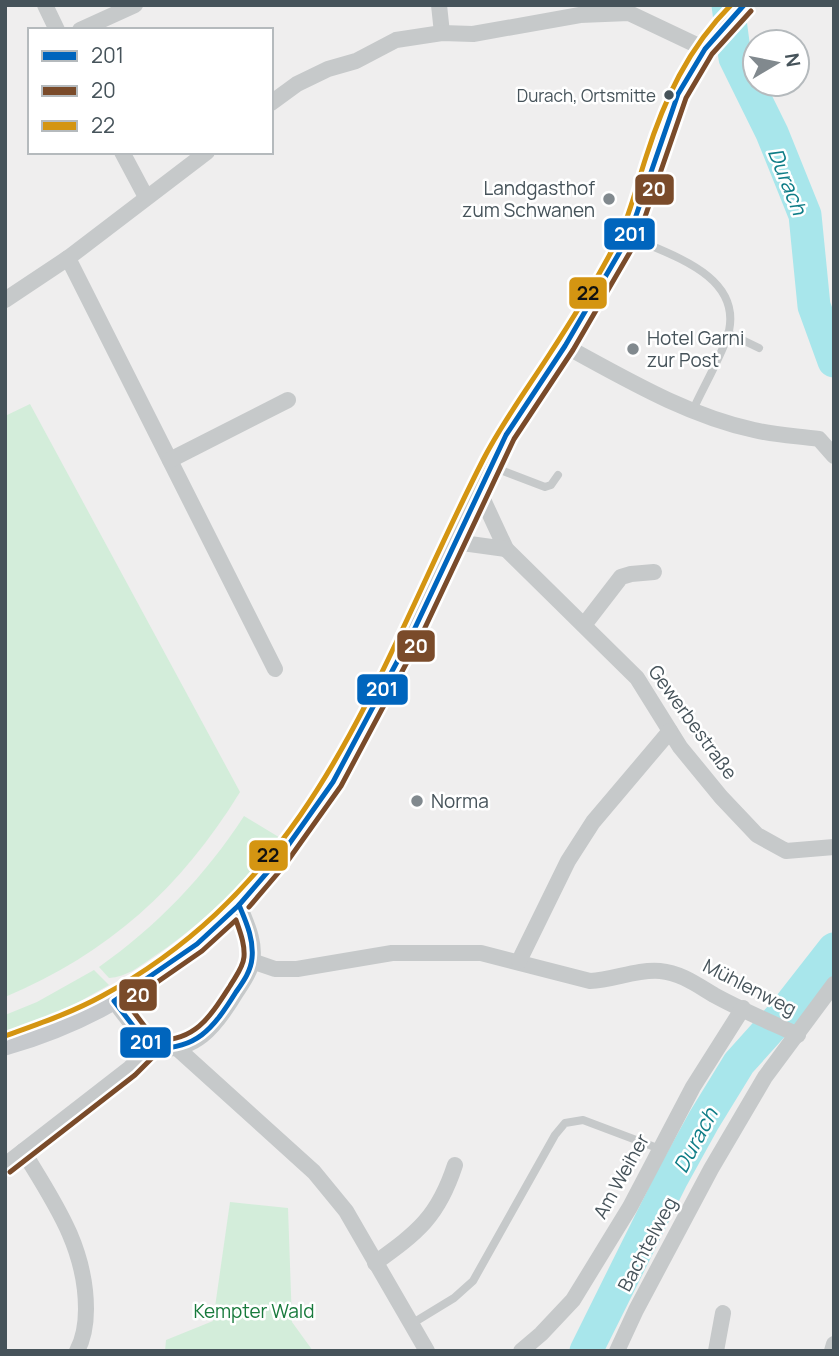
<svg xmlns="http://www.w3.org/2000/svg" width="839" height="1356" viewBox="0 0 839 1356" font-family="Manrope,sans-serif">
  <rect width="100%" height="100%" fill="#efeeee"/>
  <g fill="#d3edda">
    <path d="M 30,404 L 240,792 C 181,888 109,953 5,997 L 5,416 Z"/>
    <path d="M 244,816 L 282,839 C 241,884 204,923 153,957 C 139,967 126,977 109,978 L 99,967 C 156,927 206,875 244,816 Z"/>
    <path d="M 94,970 L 109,985 L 68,1008 L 5,1033 L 5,1015 L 37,1002 Z"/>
    <path d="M 230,1202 L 288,1208 L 292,1322 L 313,1351 L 165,1351 L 166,1340 L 213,1321 Z"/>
  </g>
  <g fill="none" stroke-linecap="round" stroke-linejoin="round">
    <g stroke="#a8e6eb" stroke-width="33">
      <path d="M 728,5 L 735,58 L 772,133 L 805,215 L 814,306 L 834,361"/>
      <path d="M 586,1351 L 672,1178 L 704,1120 L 739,1063 L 784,1013 L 834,949"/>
    </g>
    <g stroke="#c6c9ca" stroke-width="8">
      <path d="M 629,236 C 669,255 741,274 729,331 C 724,352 702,389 693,410"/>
      <path d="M 728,333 L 759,348"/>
      <path d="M 490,466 L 545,487 L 551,485 L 558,475"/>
      <path d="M 413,1323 L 454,1298 L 473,1281 L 555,1135 L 565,1123 L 583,1120 L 660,1149"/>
    </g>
    <g stroke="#c6c9ca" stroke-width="16">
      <path d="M 45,5 L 57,30"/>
      <path d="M 439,5 L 442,33"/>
      <path d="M 80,30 L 135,5"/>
      <path d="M 271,103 L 297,84 L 328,69 L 356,61 L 396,40 L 442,33 L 473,34 L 580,15 L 629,13 L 705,49"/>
      <path d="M 122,152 L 146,197"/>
      <path d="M 68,258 L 275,669"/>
      <path d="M 5,300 L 68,258 L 207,152"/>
      <path d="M 565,346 C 626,379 686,415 754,430 C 775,435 798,436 819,439 L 834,456"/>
      <path d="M 170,460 L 288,400"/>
      <path d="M 479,491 L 506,549 L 637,678 L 680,747 L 721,797 L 757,835 L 786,851 L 834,847"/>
      <path d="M 455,542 L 506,549"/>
      <path d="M 584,625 L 621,577 L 631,574 L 654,572"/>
      <path d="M 252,961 L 275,969 L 297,969 L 392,953 L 481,953 L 590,981 C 614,980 636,969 660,971 C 681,973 697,985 714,995 C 741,1010 770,1022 798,1035"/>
      <path d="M 519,961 L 568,861 L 593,822 L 670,731"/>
      <path d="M 114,1001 L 150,1048 C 195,1055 216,1026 237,991 C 243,982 250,972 252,962 C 256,942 246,923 239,905"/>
      <path d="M 178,1049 L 314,1172 L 346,1211 L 427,1351"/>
      <path d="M 23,1151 C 54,1202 86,1247 86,1309 C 86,1324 84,1338 77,1351"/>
      <path d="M 5,1165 L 130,1068 L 150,1048"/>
      <path d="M 375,1263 C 418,1232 438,1217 455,1165"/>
      <path d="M 521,1351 L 541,1334 L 573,1300 L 630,1207 L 693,1087 L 743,1008"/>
      <path d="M 617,1351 L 636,1310 L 711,1169 L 765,1077 L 834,984"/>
      <path d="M 716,1351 L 723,1313"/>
      <path d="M 832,1351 L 834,1344"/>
    </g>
    <path stroke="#c6c9cc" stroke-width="21" d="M 5,1045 C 146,1005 257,906 333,784 C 395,682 438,570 491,464 C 512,423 540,386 565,347 C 587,312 609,275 628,238 C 640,214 646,184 655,157 C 667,120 682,82 704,50 C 715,33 730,19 744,5"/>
    <defs>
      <g id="bus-1">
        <path d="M 239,905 C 246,922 254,939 252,958 C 251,971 243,982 236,992 C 213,1029 196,1051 150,1048 L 114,1001 L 197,944 Z"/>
        <path d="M 239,905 L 277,861 L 333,782 L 414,630 L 506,435 L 565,346 L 629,236 L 678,94 L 705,49 L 744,5"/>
      </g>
      <g id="bus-2">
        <path d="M 249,907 L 284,866 L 341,786 L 422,634 L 514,439 L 573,350 L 637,240 L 686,98 L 712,54 L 751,11"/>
        <path d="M 236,920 C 240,932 245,944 244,957 C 243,968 235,977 230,986 C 210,1017 195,1042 155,1040 L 127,1003 L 202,951 Z"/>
        <path d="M 10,1172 L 135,1075 L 156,1054"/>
      </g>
      <path id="bus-3" d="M 5,1036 C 38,1024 71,1013 102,996 C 321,877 378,665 483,460 C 502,423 527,389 549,355 C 574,317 598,278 619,237 C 631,212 637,184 646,157 C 664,100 688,48 731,5"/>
    </defs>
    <use href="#bus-1" stroke="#fff" stroke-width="10"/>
    <use href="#bus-2" stroke="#fff" stroke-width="10"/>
    <use href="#bus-3" stroke="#fff" stroke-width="10"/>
    <use href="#bus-1" stroke="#0065bd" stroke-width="5"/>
    <use href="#bus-2" stroke="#7a4b2a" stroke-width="5"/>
    <use href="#bus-3" stroke="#d49512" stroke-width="5"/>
  </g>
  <circle fill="#46535a" stroke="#fff" stroke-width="2.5" cx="669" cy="95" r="6"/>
  <g fill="#81898e" stroke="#fff" stroke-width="2.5">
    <circle cx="609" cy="199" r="7"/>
    <circle cx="633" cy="349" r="7"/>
    <circle cx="417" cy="801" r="7"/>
  </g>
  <g text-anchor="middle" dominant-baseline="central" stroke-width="5" stroke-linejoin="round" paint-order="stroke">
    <g font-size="17" fill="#46535a" stroke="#fff" text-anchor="end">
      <text x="656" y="95">Durach, Ortsmitte</text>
    </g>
    <g font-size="19" fill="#46535a" stroke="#fff" text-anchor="start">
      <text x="595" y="188" text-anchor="end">Landgasthof<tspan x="595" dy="22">zum Schwanen</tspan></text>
      <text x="647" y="338">Hotel Garni<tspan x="647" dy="22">zur Post</tspan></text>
      <text x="431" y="801">Norma</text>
    </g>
    <g font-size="19" fill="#46535a" stroke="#fff">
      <text transform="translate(693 722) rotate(54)">Gewerbestraße</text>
      <text transform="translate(750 987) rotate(27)">Mühlenweg</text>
      <text transform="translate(621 1176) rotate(-61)">Am Weiher</text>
      <text transform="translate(647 1244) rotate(-62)">Bachtelweg</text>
    </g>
    <g font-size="19" fill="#187a3c" stroke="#fff">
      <text x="254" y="1311">Kempter Wald</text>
    </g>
    <g font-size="21" font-style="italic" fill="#0f7d87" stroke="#fff">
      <text transform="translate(788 181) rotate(68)">Durach</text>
      <text transform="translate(695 1140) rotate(-62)">Durach</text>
    </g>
  </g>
  <g stroke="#fff" stroke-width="2.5">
    <rect x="634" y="173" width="41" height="33" rx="7" fill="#7a4b2a"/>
    <rect x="603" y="217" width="53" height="34" rx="7" fill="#0065bd"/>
    <rect x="568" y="276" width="40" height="34" rx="7" fill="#d49512"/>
    <rect x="396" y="629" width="40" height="34" rx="7" fill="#7a4b2a"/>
    <rect x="356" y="673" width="53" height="33" rx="7" fill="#0065bd"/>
    <rect x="248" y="839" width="41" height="33" rx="7" fill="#d49512"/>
    <rect x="118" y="978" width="40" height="34" rx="7" fill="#7a4b2a"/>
    <rect x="119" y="1026" width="53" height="33" rx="7" fill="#0065bd"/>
  </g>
  <g font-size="19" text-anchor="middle" font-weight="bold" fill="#fff">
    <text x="654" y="196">20</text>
    <text x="630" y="241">201</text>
    <text x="416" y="653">20</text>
    <text x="382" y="696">201</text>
    <text x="138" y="1002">20</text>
    <text x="146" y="1049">201</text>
  </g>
  <g font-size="19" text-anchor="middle" font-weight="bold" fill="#111">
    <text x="588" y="300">22</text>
    <text x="268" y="862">22</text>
  </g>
  <rect width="839" height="1356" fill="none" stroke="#46535a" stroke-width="14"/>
  <rect x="28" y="28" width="245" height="126" fill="#ffffff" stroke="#b5babd" stroke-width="2"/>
  <rect x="42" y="51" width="35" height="10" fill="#0065bd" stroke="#b5babd" stroke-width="2"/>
  <text x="91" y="63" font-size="21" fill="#46535a">201</text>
  <rect x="42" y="86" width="35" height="10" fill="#7a4b2a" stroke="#b5babd" stroke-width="2"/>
  <text x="91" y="98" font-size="21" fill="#46535a">20</text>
  <rect x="42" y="121" width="35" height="10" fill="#d49512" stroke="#b5babd" stroke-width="2"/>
  <text x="91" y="133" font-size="21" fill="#46535a">22</text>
  <g transform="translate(776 63) rotate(80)"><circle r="33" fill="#ffffff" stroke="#b5babd" stroke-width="2"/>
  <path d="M0-5L12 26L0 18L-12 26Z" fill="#81898e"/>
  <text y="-10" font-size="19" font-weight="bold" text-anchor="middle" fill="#46535a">N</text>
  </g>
</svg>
